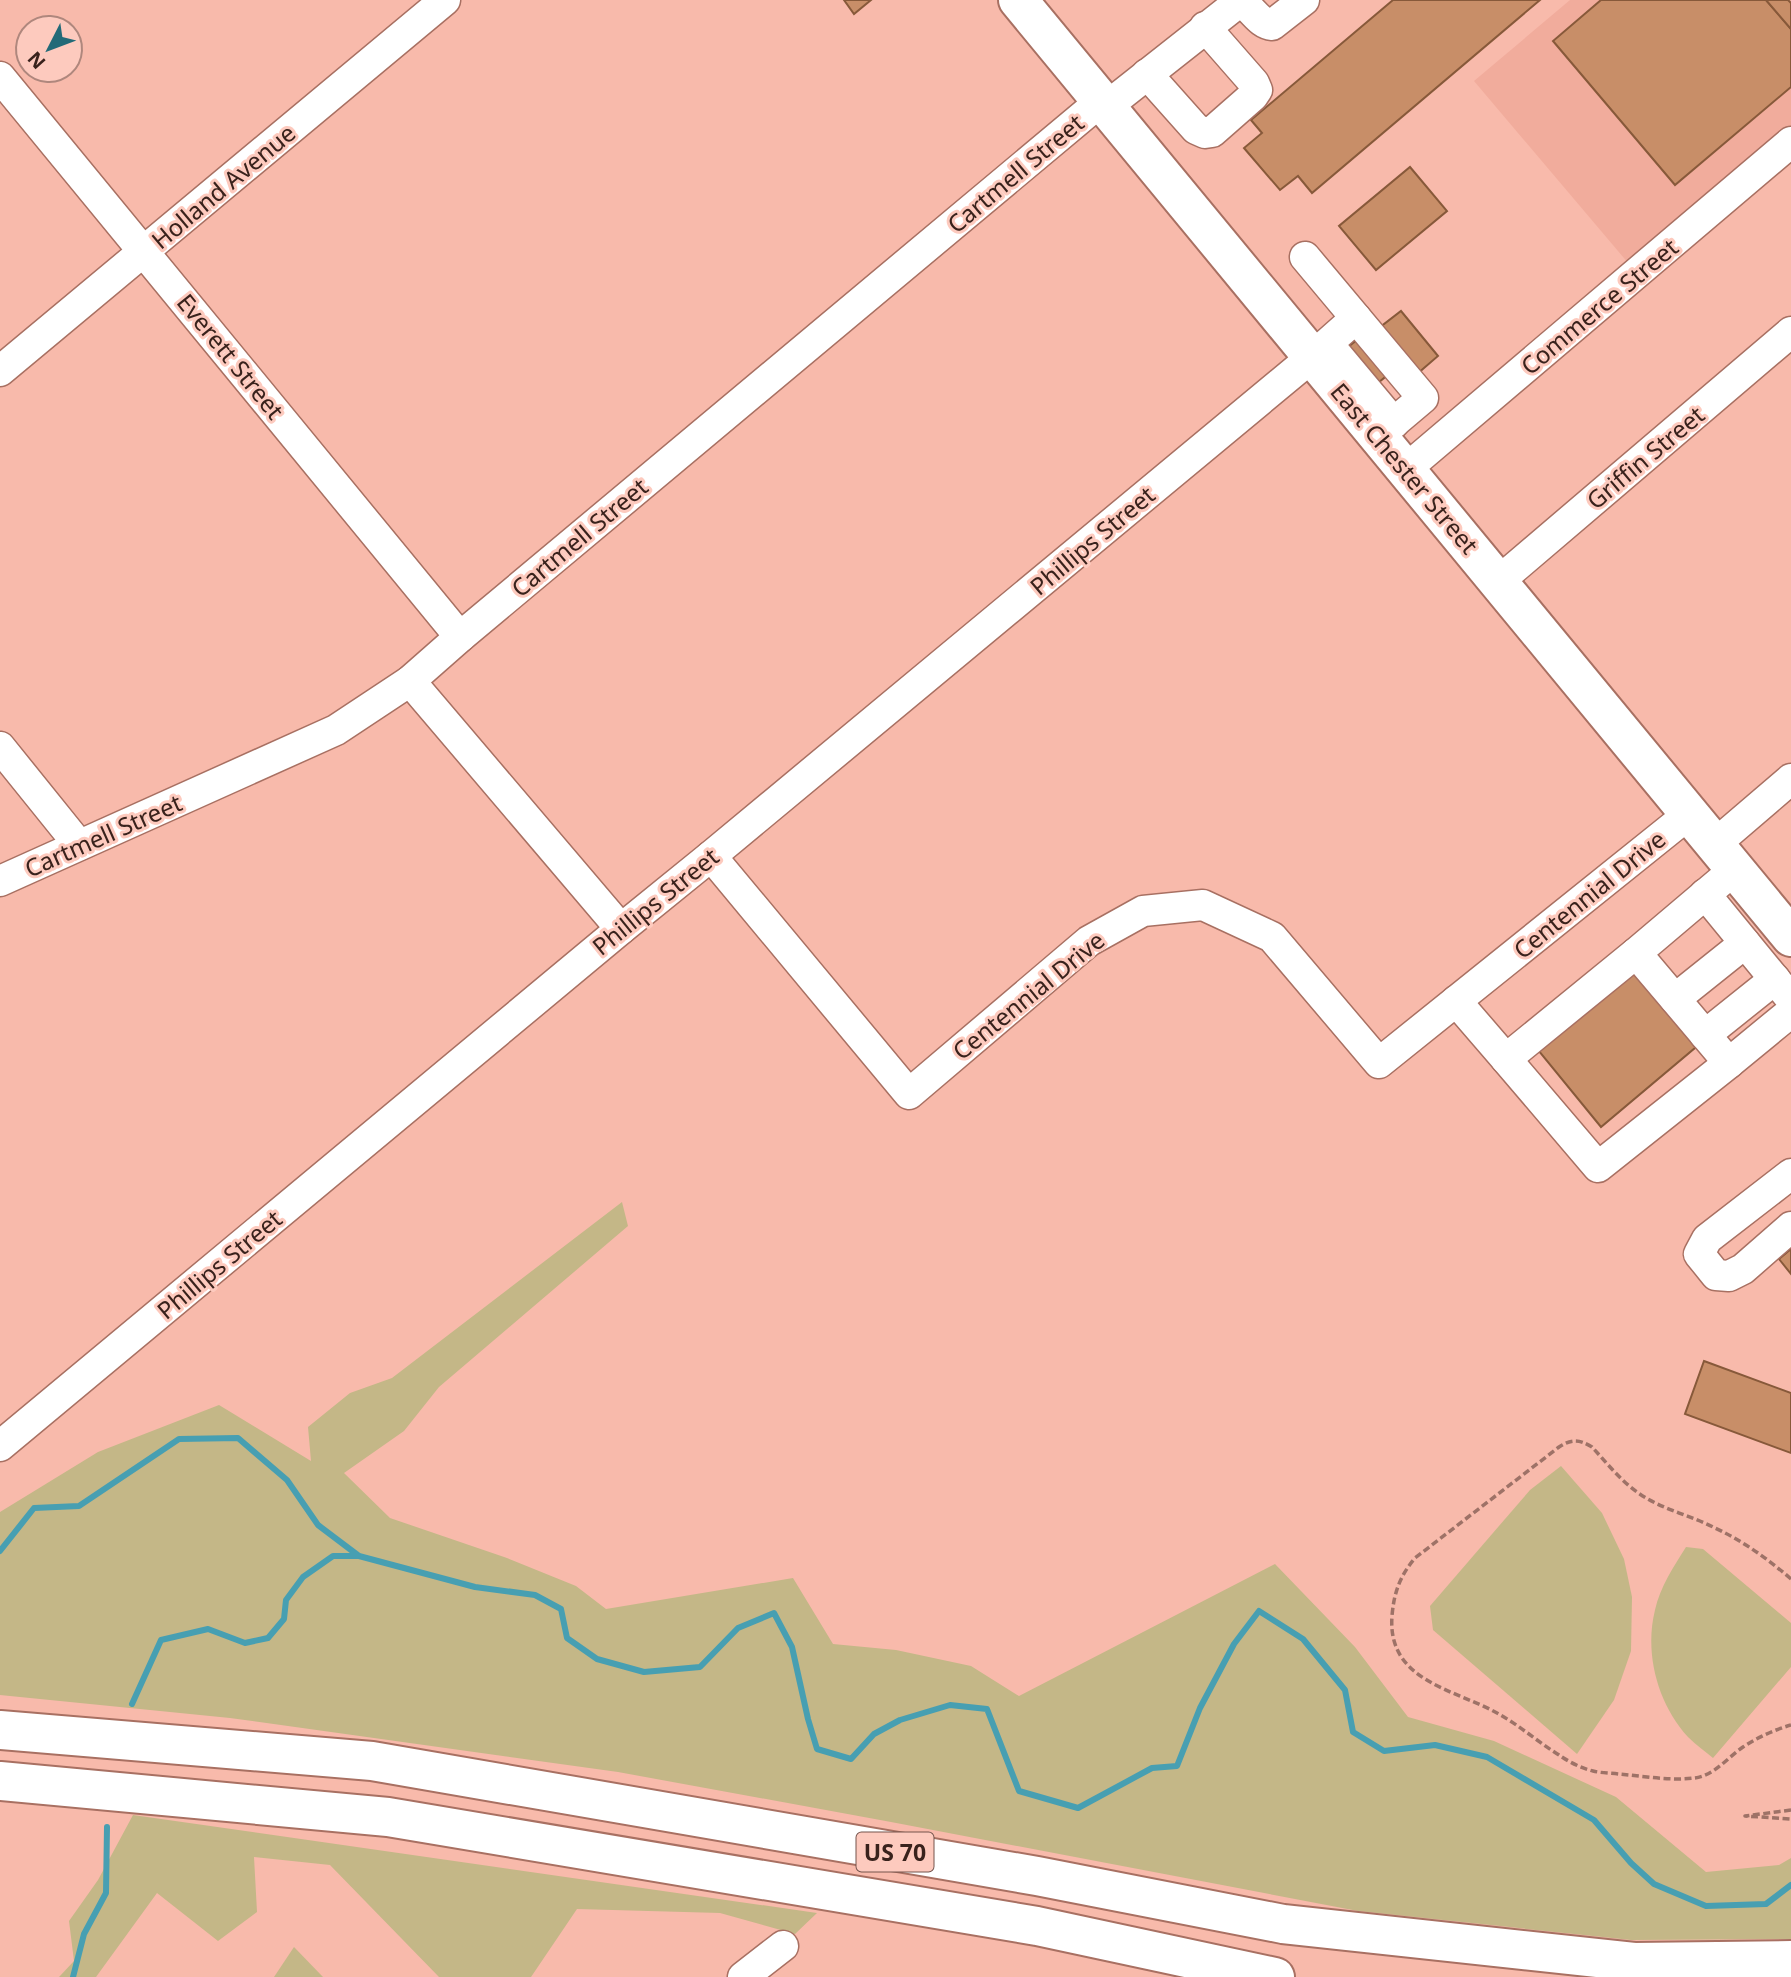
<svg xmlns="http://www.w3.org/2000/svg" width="1791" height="1977" viewBox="0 0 1791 1977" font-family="'Noto Sans',sans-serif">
  <rect width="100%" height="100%" fill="#f8baab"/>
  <path fill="#f1ac9c" d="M 1570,0 L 1791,0 L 1791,128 L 1629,264 L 1474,81 Z"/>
  <g fill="#c4b787">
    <path d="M 622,1202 L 628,1226 L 439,1387 L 404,1431 L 344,1473 L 390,1518 L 507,1558 L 576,1586 L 606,1609 L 793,1578 L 833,1644 L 896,1650 L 971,1666 L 1019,1696 L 1275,1564 L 1355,1647 L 1408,1717 L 1494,1741 L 1616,1797 L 1706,1872 L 1779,1865 L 1791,1858 L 1791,1939 L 1631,1940 L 1358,1911 L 891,1822 L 618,1772 L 230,1718 L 0,1695 L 0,1512 L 98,1452 L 219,1405 L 311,1461 L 308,1427 L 350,1393 L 392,1378 Z"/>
    <path d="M 1561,1466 L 1602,1513 L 1624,1559 L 1632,1597 L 1631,1651 L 1614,1700 L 1577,1754 L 1433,1630 L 1430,1606 L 1530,1490 Z"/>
    <path d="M 1686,1547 L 1703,1549 L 1791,1623 L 1791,1667 L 1713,1758 C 1705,1751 1696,1745 1688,1737 C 1658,1704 1644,1654 1655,1610 C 1660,1587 1674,1566 1686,1547 Z"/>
    <path d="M 133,1815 L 817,1913 L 795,1934 L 720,1913 L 577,1909 L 531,1977 L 439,1977 L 330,1865 L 254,1857 L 257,1912 L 218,1941 L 157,1893 L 96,1977 L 59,1977 L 74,1961 L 69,1921 L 98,1880 Z"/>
    <path d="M 294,1947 L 323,1977 L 274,1977 Z"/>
  </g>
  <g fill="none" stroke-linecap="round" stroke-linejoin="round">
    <g stroke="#479fb2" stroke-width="6">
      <path d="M 0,1551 L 34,1508 L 79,1506 L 179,1439 L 238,1438 L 287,1480 L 318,1525 L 359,1556 L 475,1587 L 535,1595 L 561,1609 L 567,1638 L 597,1659 L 644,1672 L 700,1667 L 738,1628 L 774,1613 L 792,1647 L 808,1719 L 817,1749 L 851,1759 L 874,1734 L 900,1720 L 950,1705 L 987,1709 L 1019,1791 L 1078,1808 L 1152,1768 L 1177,1766 L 1200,1708 L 1234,1644 L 1259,1611 L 1303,1639 L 1345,1690 L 1353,1732 L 1384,1751 L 1435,1745 L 1487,1757 L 1594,1820 L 1631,1863 L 1654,1884 L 1706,1906 L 1766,1904 L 1791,1885"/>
      <path d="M 132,1704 L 161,1640 L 208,1629 L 245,1643 L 268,1638 L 284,1619 L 286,1600 L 303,1577 L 333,1556 L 358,1556"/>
      <path d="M 73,1977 L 84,1934 L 106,1893 L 107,1827"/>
    </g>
  </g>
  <g fill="#c88e68" stroke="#87593a" stroke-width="2">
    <path d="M 844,0 L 871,0 L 854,14 Z"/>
    <path d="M 1393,0 L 1540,0 L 1312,193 L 1298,176 L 1280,190 L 1244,148 L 1262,133 L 1251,120 Z"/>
    <path d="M 1601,0 L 1766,0 L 1791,29 L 1791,87 L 1675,185 L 1553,41 Z"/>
    <path d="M 1766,0 L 1788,0 L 1791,3 L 1791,29 Z"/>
    <path d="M 1410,167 L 1447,211 L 1376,270 L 1339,226 Z"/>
    <path d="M 1401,311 L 1438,356 L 1417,374 L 1379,328 Z"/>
    <path d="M 1361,337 L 1390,373 L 1373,387 L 1344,350 Z"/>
    <path d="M 1639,966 L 1702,1042 L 1601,1127 L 1538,1050 Z"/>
    <path d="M 1791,1249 L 1791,1274 L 1779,1259 Z"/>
    <path d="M 1704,1361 L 1791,1393 L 1791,1453 L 1685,1414 Z"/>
  </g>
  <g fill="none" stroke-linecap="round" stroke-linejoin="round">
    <defs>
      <g id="minor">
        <path d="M 1147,74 L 1196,129 L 1205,133 L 1212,132 L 1253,96 L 1257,90 L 1254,83 L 1205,27"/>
        <path d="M 0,77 L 460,637"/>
        <path d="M 1106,107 L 1239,2 C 1252,6 1258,24 1272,25 L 1304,0"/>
        <path d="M 1305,257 L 1423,398 L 1378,436"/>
        <path d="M 1328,344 L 1394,423"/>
        <path d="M 0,371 L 445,0"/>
        <path d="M 1406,469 L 1791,142"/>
        <path d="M 1499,581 L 1791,332"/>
        <path d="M 410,681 L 621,929"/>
        <path d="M 0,747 L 79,845"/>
        <path d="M 1714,845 L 1791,779"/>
        <path d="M 711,856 L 909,1094 L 1089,941 L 1143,911 L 1203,905 L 1272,937 L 1379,1063 L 1689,814"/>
        <path d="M 1734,870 L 1636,953 L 1729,1063 L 1791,1012"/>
        <path d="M 0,881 L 336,730 L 410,681 L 460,637 L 1101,101"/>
        <path d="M 1705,894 L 1791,999"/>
        <path d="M 1675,999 L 1745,943"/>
        <path d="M 1456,1001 L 1506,1059 L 1636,953"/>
        <path d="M 1705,1035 L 1775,979"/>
        <path d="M 1506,1059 L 1598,1167 L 1729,1063"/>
        <path d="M 1791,1174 L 1707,1239 L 1699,1254 L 1716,1275 L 1729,1276 L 1743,1269 L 1791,1227"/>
        <path d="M 0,1446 L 621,929 L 711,856 L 1312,357 L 1356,318"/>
        <path d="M 743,1977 L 783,1946"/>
      </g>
      <path id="major" d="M 1018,0 L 1791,937"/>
      <g id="highway">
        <path d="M 0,1730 L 372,1761 L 1037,1876 L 1283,1924 L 1634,1962 L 1791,1960"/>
        <path d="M 0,1781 L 388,1817 L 1037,1926 L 1275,1977"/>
      </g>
    </defs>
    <use href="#minor" stroke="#a87062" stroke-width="33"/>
    <use href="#major" stroke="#a87062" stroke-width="42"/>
    <use href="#highway" stroke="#a87062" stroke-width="42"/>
    <g stroke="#9e7267" stroke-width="3.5" stroke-dasharray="7 3.5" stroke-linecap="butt">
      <path d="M 1791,1579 C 1768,1559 1743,1541 1715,1528 C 1690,1515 1660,1509 1637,1492 C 1620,1480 1606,1462 1592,1447 C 1579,1439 1571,1439 1559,1447 L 1415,1558 C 1400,1576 1394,1592 1392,1616 C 1387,1681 1454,1689 1497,1713 C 1519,1725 1538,1742 1559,1755 C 1569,1762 1581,1768 1593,1771 C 1601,1773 1610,1773 1619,1774 C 1643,1776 1670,1781 1694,1778 C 1714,1776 1727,1758 1743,1747 C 1758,1737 1774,1730 1791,1725"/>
      <path d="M 1791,1810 L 1745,1816 L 1791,1819"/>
    </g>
    <use href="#minor" stroke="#fff" stroke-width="30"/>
    <use href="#major" stroke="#fff" stroke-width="38"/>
    <use href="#highway" stroke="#fff" stroke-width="38"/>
  </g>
  <g text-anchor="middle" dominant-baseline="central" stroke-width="6" stroke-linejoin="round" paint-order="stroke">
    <rect fill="#fdcabe" stroke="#74544d" stroke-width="2" x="856.5" y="1832.5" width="77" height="39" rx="5"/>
    <g font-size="23" font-weight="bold" fill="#39221c">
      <text x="895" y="1852">US 70</text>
    </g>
    <g font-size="24" fill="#39221c" stroke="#fdcabe">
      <text transform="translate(1015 173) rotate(-40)">Cartmell Street</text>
      <text transform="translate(223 186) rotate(-40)">Holland Avenue</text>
      <text transform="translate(1599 306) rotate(-40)">Commerce Street</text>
      <text transform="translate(231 356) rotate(51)">Everett Street</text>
      <text transform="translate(1645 457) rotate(-40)">Griffin Street</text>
      <text transform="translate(1405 468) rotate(50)">East Chester Street</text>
      <text transform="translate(579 537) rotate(-40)">Cartmell Street</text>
      <text transform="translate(1092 540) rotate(-40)">Phillips Street</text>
      <text transform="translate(103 835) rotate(-24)">Cartmell Street</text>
      <text transform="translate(1589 894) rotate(-39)">Centennial Drive</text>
      <text transform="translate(655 901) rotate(-39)">Phillips Street</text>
      <text transform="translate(1028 995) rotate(-39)">Centennial Drive</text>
      <text transform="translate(219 1264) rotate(-40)">Phillips Street</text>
    </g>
  </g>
  <g transform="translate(49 49) rotate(228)"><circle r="33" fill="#fdcabe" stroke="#af877d" stroke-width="2"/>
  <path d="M0-5L12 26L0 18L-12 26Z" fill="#236a78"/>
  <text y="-10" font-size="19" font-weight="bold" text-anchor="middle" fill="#39221c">N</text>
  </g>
</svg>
